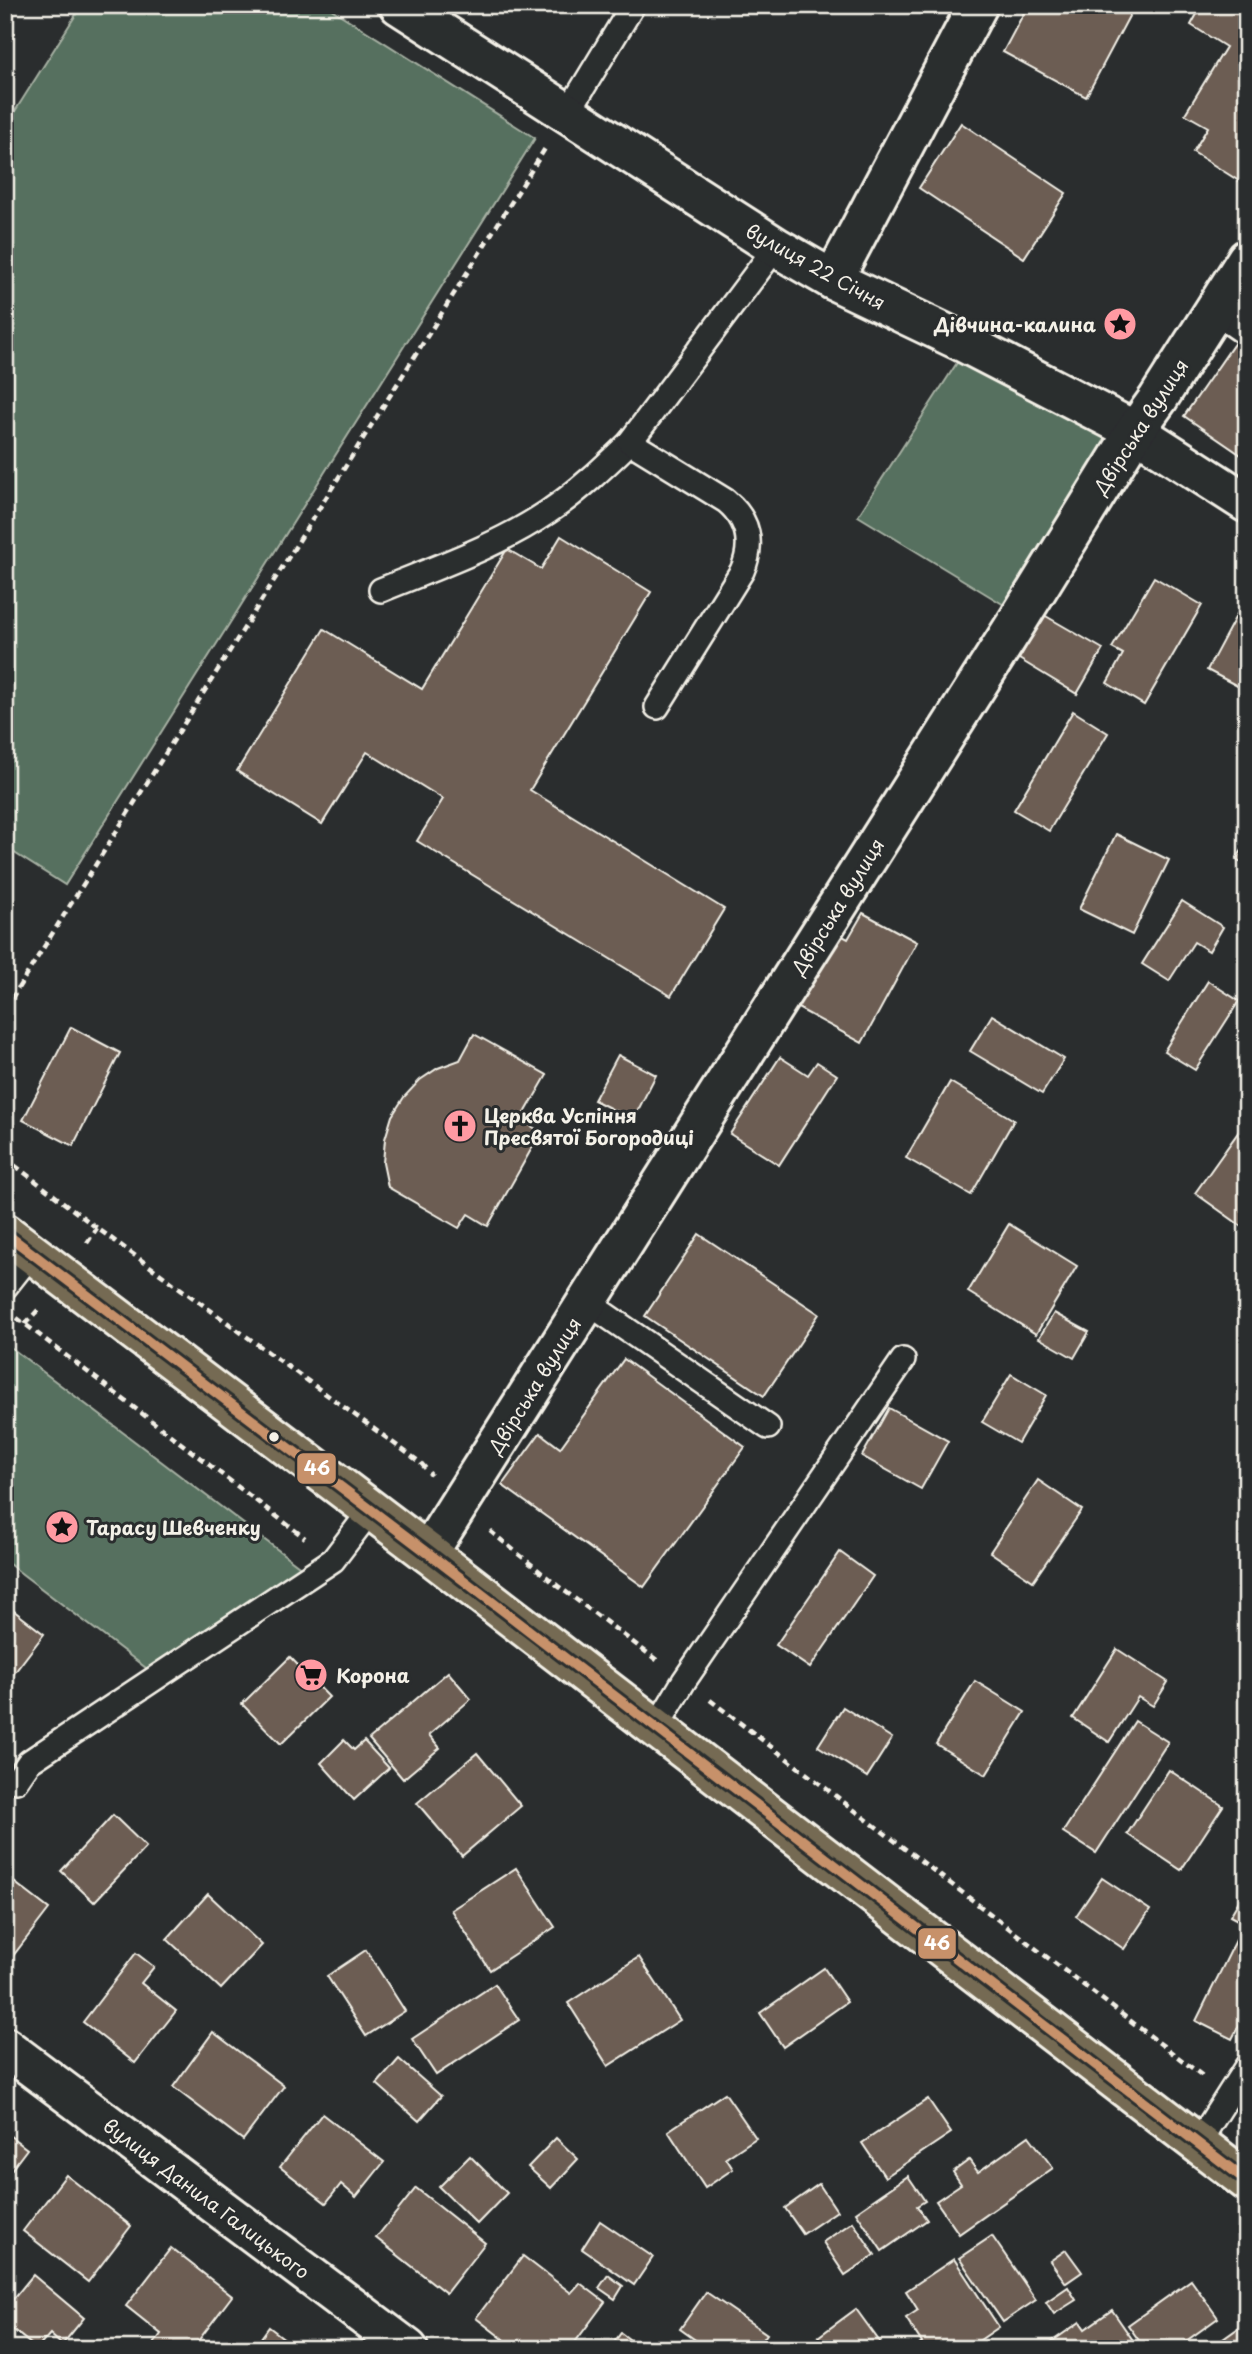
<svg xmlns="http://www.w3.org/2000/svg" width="1252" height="2354" viewBox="0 0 1252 2354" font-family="'Playpen Sans',sans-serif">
  <rect width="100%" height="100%" fill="#2a2d2e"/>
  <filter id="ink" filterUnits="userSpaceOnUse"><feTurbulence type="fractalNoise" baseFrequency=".0143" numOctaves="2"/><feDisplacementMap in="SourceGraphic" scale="14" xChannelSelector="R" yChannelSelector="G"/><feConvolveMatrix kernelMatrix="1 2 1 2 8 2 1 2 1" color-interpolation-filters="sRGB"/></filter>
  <g filter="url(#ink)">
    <g fill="#57705e" stroke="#a6b0a3" stroke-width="2">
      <path d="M 82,5 L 325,5 L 535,138 L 65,885 L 5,847 L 5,127 Z"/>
      <path d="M 964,352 L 1124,435 L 1014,611 L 858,516 Z"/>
      <path d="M 5,1343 L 303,1569 L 150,1671 L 5,1561 Z"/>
    </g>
    <g fill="#6c5d53" stroke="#f4f1e8" stroke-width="2">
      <path d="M 1028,5 L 1135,5 L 1086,97 L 1003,52 Z"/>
      <path d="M 1202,5 L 1247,5 L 1247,186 L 1193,152 L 1208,127 L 1185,114 L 1226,47 L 1191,25 Z"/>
      <path d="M 961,123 L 1066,193 L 1024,258 L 919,188 Z"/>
      <path d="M 1238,338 L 1247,344 L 1247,459 L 1184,416 Z"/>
      <path d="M 561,536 L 651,592 L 530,790 L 724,909 L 671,996 L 417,841 L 443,799 L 367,752 L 322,824 L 237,771 L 324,629 L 422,689 L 507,549 L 541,569 Z"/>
      <path d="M 1154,577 L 1202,605 L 1144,705 L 1107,683 L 1123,654 L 1112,648 Z"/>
      <path d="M 1237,614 L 1247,619 L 1247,691 L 1207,670 Z"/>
      <path d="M 1044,615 L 1103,649 L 1077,694 L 1019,659 Z"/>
      <path d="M 1073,711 L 1108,733 L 1049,831 L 1014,810 Z"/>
      <path d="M 1116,834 L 1169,860 L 1132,935 L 1079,909 Z"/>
      <path d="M 1247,843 L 1247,866 L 1236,859 Z"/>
      <path d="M 1182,901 L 1223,927 L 1209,951 L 1194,942 L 1169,981 L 1142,964 Z"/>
      <path d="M 863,913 L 917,942 L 862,1043 L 796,1007 L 837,933 L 848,939 Z"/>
      <path d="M 1208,981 L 1239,1001 L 1195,1070 L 1164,1051 Z"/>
      <path d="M 992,1015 L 1064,1059 L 1042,1094 L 970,1051 Z"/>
      <path d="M 71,1027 L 120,1053 L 73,1146 L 23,1120 Z"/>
      <path d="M 474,1034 L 547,1075 L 521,1120 L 541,1132 L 488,1226 L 468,1214 L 459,1228 L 388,1187 L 383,1163 L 385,1139 L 392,1116 L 404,1097 L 420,1080 L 438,1068 L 460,1060 Z"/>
      <path d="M 618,1055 L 656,1075 L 633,1120 L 594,1100 Z"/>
      <path d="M 780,1057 L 808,1075 L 817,1062 L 837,1075 L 779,1165 L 730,1134 Z"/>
      <path d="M 950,1082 L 1014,1120 L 971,1195 L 906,1158 Z"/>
      <path d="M 1247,1120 L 1247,1230 L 1195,1193 Z"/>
      <path d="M 1009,1224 L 1077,1266 L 1036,1334 L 968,1292 Z"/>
      <path d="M 699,1234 L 819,1314 L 764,1396 L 645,1316 Z"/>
      <path d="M 1054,1313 L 1089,1332 L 1074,1358 L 1039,1338 Z"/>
      <path d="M 624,1359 L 745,1447 L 644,1587 L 502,1485 L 540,1433 L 560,1448 Z"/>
      <path d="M 1011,1374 L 1046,1395 L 1018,1443 L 982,1422 Z"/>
      <path d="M 889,1408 L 948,1441 L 921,1489 L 862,1456 Z"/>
      <path d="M 1038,1480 L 1082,1510 L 1033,1581 L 990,1552 Z"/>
      <path d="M 840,1552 L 873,1576 L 810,1668 L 776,1645 Z"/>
      <path d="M 5,1604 L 44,1634 L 5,1685 Z"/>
      <path d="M 1117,1649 L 1168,1682 L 1153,1706 L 1138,1697 L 1109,1742 L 1073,1718 Z"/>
      <path d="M 290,1657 L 329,1697 L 281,1744 L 242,1704 Z"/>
      <path d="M 448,1672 L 471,1699 L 429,1735 L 440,1748 L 403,1779 L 369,1739 Z"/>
      <path d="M 975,1681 L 1025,1712 L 986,1775 L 936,1744 Z"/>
      <path d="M 843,1707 L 892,1738 L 867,1777 L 818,1746 Z"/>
      <path d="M 1135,1721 L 1168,1742 L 1096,1853 L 1063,1832 Z"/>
      <path d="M 344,1740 L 354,1750 L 364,1741 L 389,1768 L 354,1800 L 321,1763 Z"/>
      <path d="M 477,1753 L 521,1806 L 462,1856 L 417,1803 Z"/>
      <path d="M 1169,1770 L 1223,1806 L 1181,1870 L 1127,1834 Z"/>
      <path d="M 113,1815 L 146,1847 L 94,1902 L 61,1871 Z"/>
      <path d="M 516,1868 L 555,1927 L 490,1970 L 451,1910 Z"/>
      <path d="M 5,1875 L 49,1909 L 6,1965 L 5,1965 Z"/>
      <path d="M 1102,1878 L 1150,1910 L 1124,1949 L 1076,1916 Z"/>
      <path d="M 1247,1887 L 1247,1925 L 1230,1916 Z"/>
      <path d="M 208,1894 L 262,1945 L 221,1989 L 167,1939 Z"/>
      <path d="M 1242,1928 L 1247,1930 L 1247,2010 L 1232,2039 L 1196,2021 Z"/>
      <path d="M 366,1950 L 405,2011 L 366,2036 L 327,1976 Z"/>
      <path d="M 136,1953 L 154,1967 L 141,1983 L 176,2011 L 135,2063 L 83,2022 Z"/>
      <path d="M 639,1957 L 680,2020 L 608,2066 L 568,2003 Z"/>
      <path d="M 824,1968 L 847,2002 L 783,2047 L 760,2013 Z"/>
      <path d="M 495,1984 L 519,2020 L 436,2075 L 412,2039 Z"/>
      <path d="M 213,2032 L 284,2086 L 243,2140 L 173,2087 Z"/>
      <path d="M 399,2059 L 441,2096 L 419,2121 L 377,2084 Z"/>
      <path d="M 725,2093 L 756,2138 L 726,2158 L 733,2169 L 705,2188 L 668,2131 Z"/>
      <path d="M 928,2099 L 951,2133 L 885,2177 L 862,2143 Z"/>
      <path d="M 322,2114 L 384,2162 L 356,2197 L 341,2184 L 326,2203 L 280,2167 Z"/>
      <path d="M 5,2132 L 27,2149 L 5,2178 Z"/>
      <path d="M 1029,2136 L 1053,2168 L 959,2234 L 936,2201 L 961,2184 L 953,2172 L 969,2160 L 978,2172 Z"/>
      <path d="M 556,2138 L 578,2159 L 551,2188 L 528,2167 Z"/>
      <path d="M 470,2156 L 507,2193 L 477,2224 L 439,2187 Z"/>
      <path d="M 66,2175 L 131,2226 L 88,2282 L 23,2231 Z"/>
      <path d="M 908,2176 L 925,2201 L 917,2206 L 927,2220 L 882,2251 L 856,2212 Z"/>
      <path d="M 819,2184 L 837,2211 L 803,2234 L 785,2208 Z"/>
      <path d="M 416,2188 L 485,2243 L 446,2293 L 376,2238 Z"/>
      <path d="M 600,2221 L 653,2257 L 634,2285 L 582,2249 Z"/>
      <path d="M 853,2222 L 875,2255 L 845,2275 L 823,2242 Z"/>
      <path d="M 992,2236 L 1036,2300 L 1003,2322 L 959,2258 Z"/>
      <path d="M 171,2248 L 232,2296 L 192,2349 L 160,2349 L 154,2344 L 161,2334 L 126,2306 Z"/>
      <path d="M 1066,2250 L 1082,2272 L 1066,2283 L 1050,2261 Z"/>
      <path d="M 523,2256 L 571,2293 L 580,2283 L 605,2302 L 570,2349 L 516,2349 L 476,2318 Z"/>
      <path d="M 954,2259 L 999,2327 L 967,2349 L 917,2349 L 915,2347 L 922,2343 L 906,2318 L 918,2310 L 906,2291 Z"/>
      <path d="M 33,2275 L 84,2318 L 62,2345 L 50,2334 L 37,2349 L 5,2323 L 5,2309 Z"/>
      <path d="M 608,2275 L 623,2286 L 615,2299 L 599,2288 Z"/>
      <path d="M 1191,2280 L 1218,2318 L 1175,2349 L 1145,2349 L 1128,2325 Z"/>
      <path d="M 1068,2287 L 1076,2300 L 1054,2314 L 1046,2302 Z"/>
      <path d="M 706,2292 L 767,2334 L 756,2349 L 708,2349 L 680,2329 Z"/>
      <path d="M 856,2309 L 885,2349 L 827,2349 L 818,2337 Z"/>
      <path d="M 1112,2310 L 1139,2349 L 1044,2347 L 1080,2322 L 1085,2329 Z"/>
      <path d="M 1247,2322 L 1247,2349 L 1209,2349 Z"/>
      <path d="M 269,2327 L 298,2349 L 253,2349 Z"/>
      <path d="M 621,2333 L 642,2349 L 609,2349 Z"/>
    </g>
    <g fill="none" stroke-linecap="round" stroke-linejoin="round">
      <defs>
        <g id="lane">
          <path d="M 567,114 L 633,5"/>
          <path d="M 381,590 C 437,567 498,546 548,512 C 578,492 604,467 630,442"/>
          <path d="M 657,707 L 742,571 C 754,544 749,520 726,501 L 630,442 L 776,247"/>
          <path d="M 5,1287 L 32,1253"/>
          <path d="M 587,1302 L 768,1427"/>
          <path d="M 656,1728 L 684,1681 L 903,1360"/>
          <path d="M 16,1781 L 29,1762 L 333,1560 L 371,1510"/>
          <path d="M 1198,2143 L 1247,2066"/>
        </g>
        <g id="street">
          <path d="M 399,5 L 776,247 L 833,280 L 961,341 L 1135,431 L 1247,503"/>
          <path d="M 833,280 L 978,5"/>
          <path d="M 1218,305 L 1247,325"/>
          <path d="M 428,1553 L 1017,622 L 1135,431 L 1158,399 L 1247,259"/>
          <path d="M 5,2047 L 408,2349"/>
        </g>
        <path id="primary" d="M 5,1233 L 428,1553 L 1247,2181"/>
      </defs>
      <use href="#lane" stroke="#f4f1e8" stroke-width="28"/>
      <use href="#street" stroke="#f4f1e8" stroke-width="44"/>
      <use href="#primary" stroke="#f4f1e8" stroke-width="44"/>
      <g stroke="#f4f1e8" stroke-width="4.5" stroke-dasharray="7 5" stroke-linecap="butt">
        <path d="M 5,1009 L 546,147"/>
        <path d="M 5,1158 L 97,1228 L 421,1463 L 431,1475"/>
        <path d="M 87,1243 L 97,1228"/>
        <path d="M 17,1318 L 305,1538"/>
        <path d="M 25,1324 L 39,1309"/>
        <path d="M 490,1531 L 558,1586 L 658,1661"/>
        <path d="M 710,1700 L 1204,2077"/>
      </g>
      <use href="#lane" stroke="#2a2d2e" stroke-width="23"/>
      <use href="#street" stroke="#2a2d2e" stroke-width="38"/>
      <use href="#primary" stroke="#746b52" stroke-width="38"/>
      <defs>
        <path id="bus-1" d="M 5,1233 L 428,1553 L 1247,2181"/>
      </defs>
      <use href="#bus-1" stroke="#2a2d2e" stroke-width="16"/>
      <use href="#bus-1" stroke="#c7916a" stroke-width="10"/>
    </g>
  </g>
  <defs>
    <symbol id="sight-disc" viewBox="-11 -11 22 22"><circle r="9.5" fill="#ff9aa2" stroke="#2a2d2e"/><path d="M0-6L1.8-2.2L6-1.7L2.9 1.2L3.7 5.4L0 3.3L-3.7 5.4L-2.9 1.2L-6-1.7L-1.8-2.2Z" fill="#111"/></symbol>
    <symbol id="church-disc" viewBox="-11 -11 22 22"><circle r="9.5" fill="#ff9aa2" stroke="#2a2d2e"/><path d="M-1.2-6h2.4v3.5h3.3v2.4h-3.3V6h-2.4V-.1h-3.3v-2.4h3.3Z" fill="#111"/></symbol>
    <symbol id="supermarket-disc" viewBox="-11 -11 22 22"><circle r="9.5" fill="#ff9aa2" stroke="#2a2d2e"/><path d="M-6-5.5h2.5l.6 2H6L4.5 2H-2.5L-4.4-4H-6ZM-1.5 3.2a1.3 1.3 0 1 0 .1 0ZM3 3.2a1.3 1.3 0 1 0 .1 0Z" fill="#111"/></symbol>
  </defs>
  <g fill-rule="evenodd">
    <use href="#sight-disc" x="1101" y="305" width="38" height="38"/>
    <use href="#church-disc" x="441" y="1107" width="38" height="38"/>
    <use href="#sight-disc" x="43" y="1508" width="38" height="38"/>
    <use href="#supermarket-disc" x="292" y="1656" width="38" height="38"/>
  </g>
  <circle fill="#f4f1e8" stroke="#2a2d2e" stroke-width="2.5" cx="274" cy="1437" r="6"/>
  <g text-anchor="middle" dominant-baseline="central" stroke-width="6" stroke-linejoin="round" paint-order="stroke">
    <g font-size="19" fill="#f4f1e8" stroke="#2a2d2e">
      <text transform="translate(816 266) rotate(29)">вулиця 22 Січня</text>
      <text transform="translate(1140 426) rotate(-57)">Двірська вулиця</text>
      <text transform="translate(837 906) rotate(-58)">Двірська вулиця</text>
      <text transform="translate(534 1385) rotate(-58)">Двірська вулиця</text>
      <text transform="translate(207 2198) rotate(37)">вулиця Данила Галицького</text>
    </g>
    <g font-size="19" font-weight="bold" fill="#f4f1e8" stroke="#2a2d2e" text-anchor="start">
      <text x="1096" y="324" text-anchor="end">Дівчина-калина</text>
      <text x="484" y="1115">Церква Успіння<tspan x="484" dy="22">Пресвятої Богородиці</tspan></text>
      <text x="86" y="1527">Тарасу Шевченку</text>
      <text x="336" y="1675">Корона</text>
    </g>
  </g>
  <g stroke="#2a2d2e" stroke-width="2.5">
    <rect x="296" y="1452" width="41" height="33" rx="7" fill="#c7916a"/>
    <rect x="917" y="1927" width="40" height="33" rx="7" fill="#c7916a"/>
  </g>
  <g font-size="19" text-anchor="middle" font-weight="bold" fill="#fff">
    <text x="317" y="1475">46</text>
    <text x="937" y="1950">46</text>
  </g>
  <rect width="1252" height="2354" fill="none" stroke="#2a2d2e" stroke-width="28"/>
  <rect x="14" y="14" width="1224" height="2326" fill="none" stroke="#f4f1e8" stroke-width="2.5" filter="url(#ink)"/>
</svg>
